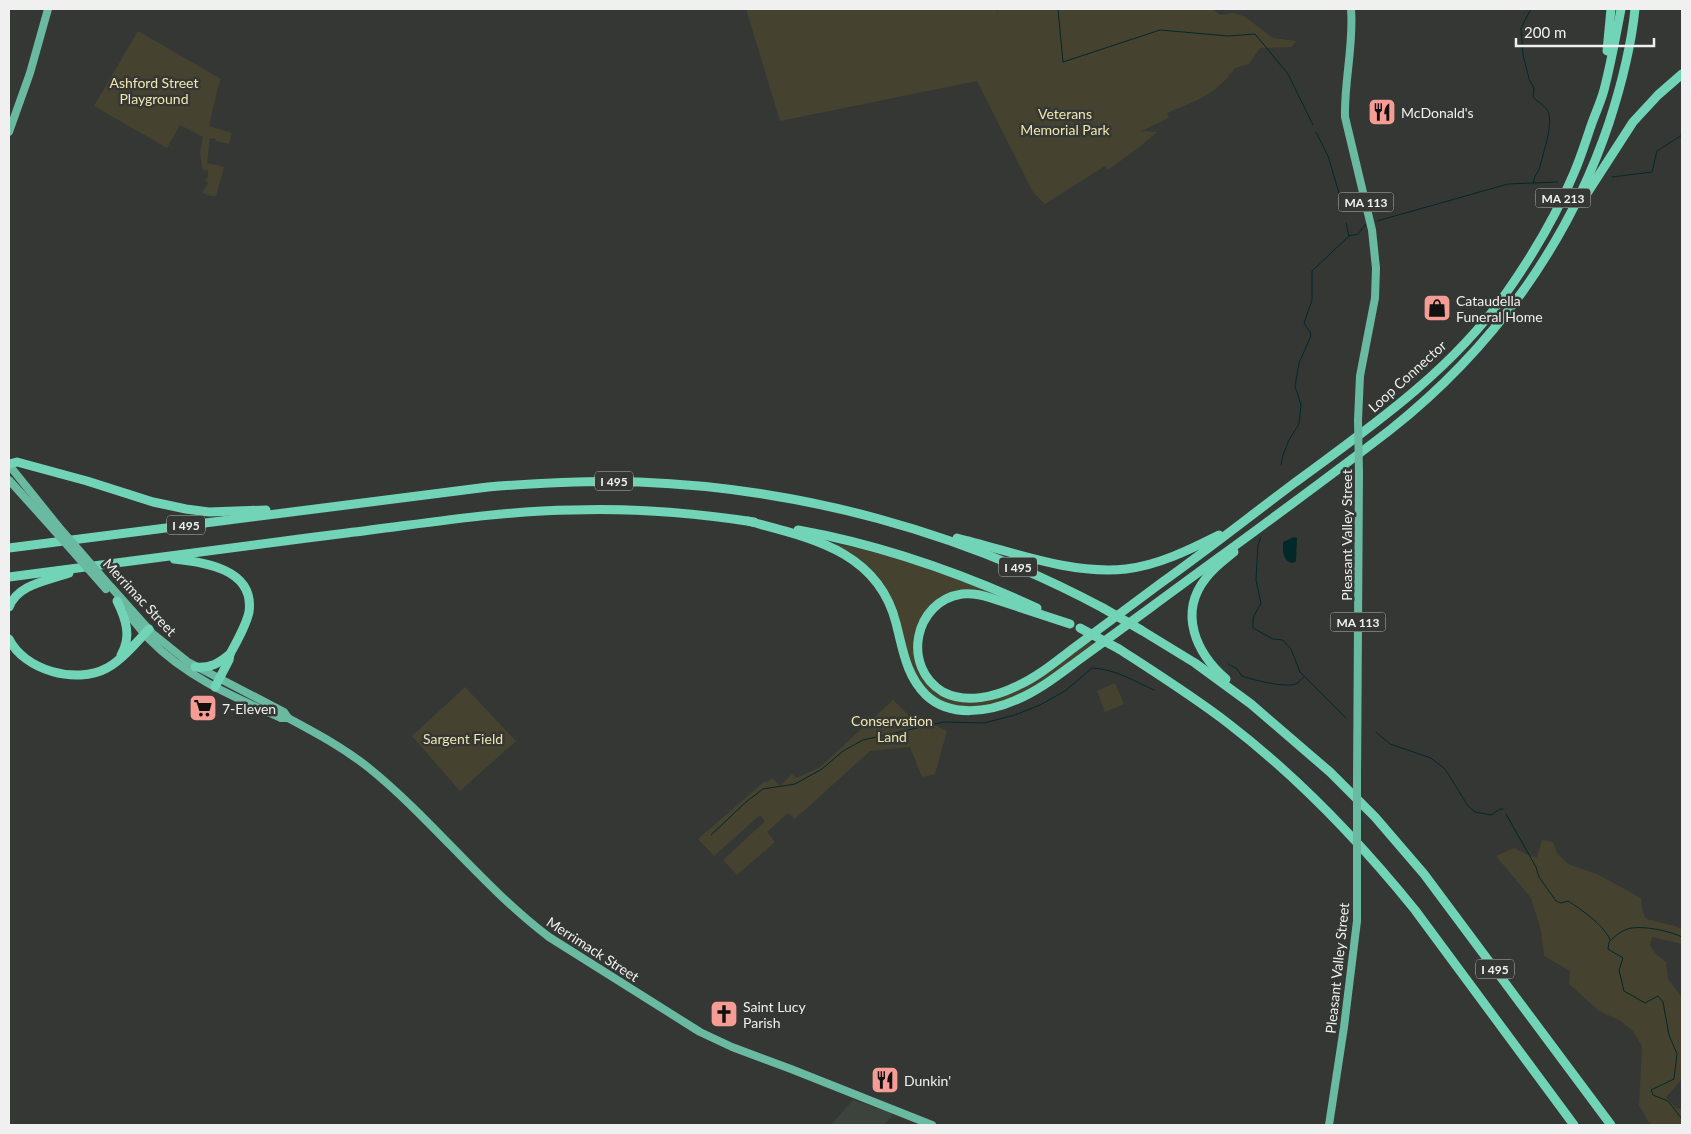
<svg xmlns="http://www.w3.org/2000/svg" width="1691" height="1134" viewBox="0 0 1691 1134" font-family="Lato,sans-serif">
  <rect width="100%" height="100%" fill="#353735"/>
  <path fill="#3c433c" d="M 853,1100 L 891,1113 L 892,1116 L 884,1125 L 831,1125 Z"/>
  <g fill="#454230">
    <path d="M 746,9 L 997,9 L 998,15 L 998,9 L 1213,9 L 1220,15 L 1233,13 L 1244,16 L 1273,38 L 1296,41 L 1292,47 L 1260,48 L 1249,64 L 1235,68 C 1215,96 1197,100 1167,113 L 1169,118 L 1141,131 L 1157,132 L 1142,145 L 1108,170 L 1105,166 L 1045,204 L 1033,192 L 977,81 L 780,121 Z"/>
    <path d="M 138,31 L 221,79 L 218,87 L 209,126 L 232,133 L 229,144 L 216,141 L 216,139 L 210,138 L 207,163 L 224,167 L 216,196 L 211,196 L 202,193 L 208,183 L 205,181 L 208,176 L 208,170 L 203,171 L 200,153 L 203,137 L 180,125 L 167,148 L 94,106 Z"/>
    <path d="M 833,543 C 890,554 946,574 1000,596 L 965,591 L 925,615 L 920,667 L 949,696 L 999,696 L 1088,641 L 1096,645 L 1031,691 L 987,707 L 950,705 L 937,698 L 925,689 L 915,675 L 882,584 L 872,571 L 860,560 Z"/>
    <path d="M 1115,683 L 1124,704 L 1105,712 L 1097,691 Z"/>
    <path d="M 465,687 L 516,741 L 460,791 L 412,736 Z"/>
    <path d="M 893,700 L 920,726 L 929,722 L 947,731 L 935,774 L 922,777 L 910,747 L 870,751 L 795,819 L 788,813 L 767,832 L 775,842 L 737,875 L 723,860 L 765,821 L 760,815 L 714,856 L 698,839 L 765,781 L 767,782 L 772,778 L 780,786 L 792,774 L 796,778 L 820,767 Z"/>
    <path d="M 1542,840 L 1553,842 L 1557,853 L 1568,864 L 1597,874 L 1641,898 L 1643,913 L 1646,919 L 1675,926 L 1682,929 L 1682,944 L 1652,937 L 1650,945 L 1655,953 L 1666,962 L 1668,979 L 1682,997 L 1682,1079 L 1666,1097 L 1676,1108 L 1682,1109 L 1682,1125 L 1655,1125 L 1649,1123 L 1639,1105 L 1642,1046 L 1633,1031 L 1619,1020 L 1599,1011 L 1569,984 L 1570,971 L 1544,956 L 1541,930 L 1531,898 L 1496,856 L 1514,848 L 1530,856 L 1537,857 Z"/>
  </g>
  <path fill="#01292a" d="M 1294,537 L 1297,538 L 1296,561 L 1293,563 C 1282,561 1283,551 1283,542 Z"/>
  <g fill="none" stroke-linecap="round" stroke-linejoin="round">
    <g stroke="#01292a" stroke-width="1">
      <path d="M 1058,9 L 1063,62 L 1160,30 L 1228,36 L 1255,34 L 1288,74 L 1313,125"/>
      <path d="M 1531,9 L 1521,28 L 1523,55 L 1529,79 L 1534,88 L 1533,97 C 1538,102 1544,105 1548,111 C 1554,123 1542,157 1539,170 L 1535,176 L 1533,184"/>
      <path d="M 1316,132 L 1328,156 L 1342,203"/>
      <path d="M 1612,177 L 1652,172 L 1657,151 L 1682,135"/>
      <path d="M 1377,221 L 1508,184 L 1558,182"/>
      <path d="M 1349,236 L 1358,234 L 1366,224"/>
      <path d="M 1281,465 L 1283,455 L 1289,440 L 1299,424 L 1301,405 L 1295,386 L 1299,363 L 1311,336 L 1310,332 L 1304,323 L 1312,300 L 1312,271 L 1349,236 L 1346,223"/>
      <path d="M 1261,537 L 1258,545 L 1256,580 L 1261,603 L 1253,618 L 1253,628 L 1273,639 L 1283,640 L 1291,649 L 1300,672 L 1346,718"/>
      <path d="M 1228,664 L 1237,669 L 1242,676 C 1254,680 1287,689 1298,683 C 1298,682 1303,678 1304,677"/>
      <path d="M 1376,732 L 1390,744 L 1431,758 L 1445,769 L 1468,806 L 1475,812 L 1491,815 L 1500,809 L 1503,809"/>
      <path d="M 1506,814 L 1536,867 L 1539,877 L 1556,901 L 1561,903 L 1568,901 C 1581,909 1605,926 1610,940"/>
      <path d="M 711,835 L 746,802 L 763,789 L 795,784 L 822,769 L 843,751 L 863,740 L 944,722 L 984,723 L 1015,715 L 1040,705 L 1065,691 L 1092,668 C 1115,669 1134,681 1154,690"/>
      <path d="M 1682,937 C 1670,931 1646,926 1632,928 C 1623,929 1615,936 1609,942 L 1608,949 L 1623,958 L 1619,970 L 1624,991 L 1645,1003 L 1658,996 L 1663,1002 L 1669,1035 L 1677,1054 L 1674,1079 L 1651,1090 L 1653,1095 L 1668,1101 L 1682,1119"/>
    </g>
    <g stroke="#6abaa2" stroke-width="8">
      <path d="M 1351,9 C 1354,45 1344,81 1345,117 L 1372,230 L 1376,268 L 1375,298 L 1360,376 L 1358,420"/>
      <path d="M 9,132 L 30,73 L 48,9"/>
      <path d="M 9,465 L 58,526"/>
      <path d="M 9,480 L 54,530"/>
      <path d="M 111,587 L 152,633 L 188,662 L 284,712 L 288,718 C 316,733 344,748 369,768 C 433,820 483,887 549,937 L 700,1032 L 732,1047 L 791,1069 L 932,1125"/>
      <path d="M 128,614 C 135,622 142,632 150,640 C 186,677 234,697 281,718 L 288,718"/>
      <path d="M 1357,779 L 1359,473"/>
      <path d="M 1329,1125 L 1344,1027 L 1357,921 L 1357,867"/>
    </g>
    <g stroke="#72d4b7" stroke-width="9">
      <path d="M 1607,51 L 1611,9"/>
      <path d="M 1584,198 L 1633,122 L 1658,95 L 1682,74"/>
      <path d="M 9,464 L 17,462 L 87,481 L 153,502 L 186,509 L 209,512 L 266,510"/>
      <path d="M 748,521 C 811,538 878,551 896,623 C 903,650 906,675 926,695 C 950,718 989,712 1016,700 C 1038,691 1057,676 1076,662 C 1101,644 1125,626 1150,608 C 1230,549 1311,491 1390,430 C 1491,350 1568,245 1609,123 C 1621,86 1631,48 1635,9"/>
      <path d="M 798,530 C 882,545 961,573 1037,608"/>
      <path d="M 957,538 C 1011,551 1070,575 1126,569 C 1159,565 1189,550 1219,535"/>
      <path d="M 9,548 L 488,487 C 538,483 589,480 639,482 C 801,488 961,532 1103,608"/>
      <path d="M 174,559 C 204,562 255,569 249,612 C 246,626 237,641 230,654 L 229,660 L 215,687"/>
      <path d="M 9,577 C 121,562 234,547 347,533 C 422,524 497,511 573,510 C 633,508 694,513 754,522"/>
      <path d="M 117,601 C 126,619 132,637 121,655"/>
      <path d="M 9,607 C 18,584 47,581 69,573"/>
      <path d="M 1070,624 L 991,598 C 982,595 972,593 962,594 C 914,601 901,667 943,692 C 966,704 995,697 1017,686 C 1037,677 1054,663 1071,650 C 1101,628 1131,605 1161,583 C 1206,551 1249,517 1293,484 C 1369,428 1449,373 1504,296 C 1531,258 1556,216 1574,173 C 1581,157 1586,140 1592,123 C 1596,112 1601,101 1604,90 C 1611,63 1616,36 1621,9"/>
      <path d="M 1141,630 L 1195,663 L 1251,704 L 1330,772 L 1375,817 L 1424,874 L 1611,1125"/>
      <path d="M 9,639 C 24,670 76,685 107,668 C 121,661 138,641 149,629"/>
      <path d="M 1119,649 C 1156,673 1194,697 1229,724 C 1299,778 1360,842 1415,910 L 1574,1125"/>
      <path d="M 195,667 C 211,668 218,664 230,654"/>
      <path d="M 1226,679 C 1196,653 1178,613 1206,578 C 1213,568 1224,560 1234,552"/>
    </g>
    <g stroke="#6abaa2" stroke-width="8">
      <path d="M 1358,420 L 1359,473"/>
      <path d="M 58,526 L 111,587"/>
      <path d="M 54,530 L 106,589"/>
      <path d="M 1357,867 L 1357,779"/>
    </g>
    <g stroke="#72d4b7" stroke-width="9">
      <path d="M 1103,608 L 1141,630"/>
      <path d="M 1080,628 L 1119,649"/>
    </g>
  </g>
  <defs>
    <symbol id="restaurant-square" viewBox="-11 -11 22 22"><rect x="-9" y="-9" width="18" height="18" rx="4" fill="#f59c94" stroke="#353735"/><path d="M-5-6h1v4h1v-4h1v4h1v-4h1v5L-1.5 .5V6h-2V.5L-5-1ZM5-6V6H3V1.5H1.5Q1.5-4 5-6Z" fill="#111"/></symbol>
    <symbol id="shop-square" viewBox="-11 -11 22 22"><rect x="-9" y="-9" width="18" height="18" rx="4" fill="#f59c94" stroke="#353735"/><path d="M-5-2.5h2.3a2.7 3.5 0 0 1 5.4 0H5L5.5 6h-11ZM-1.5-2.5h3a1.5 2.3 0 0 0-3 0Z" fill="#111"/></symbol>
    <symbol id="supermarket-square" viewBox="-11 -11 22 22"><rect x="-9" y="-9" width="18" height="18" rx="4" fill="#f59c94" stroke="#353735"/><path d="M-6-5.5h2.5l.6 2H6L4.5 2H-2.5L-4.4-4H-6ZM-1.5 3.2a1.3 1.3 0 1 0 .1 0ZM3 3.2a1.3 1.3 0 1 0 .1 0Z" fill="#111"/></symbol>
    <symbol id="church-square" viewBox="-11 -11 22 22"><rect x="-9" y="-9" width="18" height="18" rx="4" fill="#f59c94" stroke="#353735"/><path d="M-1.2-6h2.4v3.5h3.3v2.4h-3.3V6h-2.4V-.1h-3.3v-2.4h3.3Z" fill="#111"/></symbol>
  </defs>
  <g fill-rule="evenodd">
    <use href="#restaurant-square" x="1366" y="96" width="32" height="32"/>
    <use href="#shop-square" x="1421" y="292" width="32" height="32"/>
    <use href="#supermarket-square" x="187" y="692" width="32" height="32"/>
    <use href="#church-square" x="708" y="998" width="32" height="32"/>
    <use href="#restaurant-square" x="869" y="1064" width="32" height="32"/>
  </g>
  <g text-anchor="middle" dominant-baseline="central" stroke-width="5" stroke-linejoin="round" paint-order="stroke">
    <g fill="#353735" stroke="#b7b8b7" stroke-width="1">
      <rect x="1535.5" y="188.5" width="55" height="19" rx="4"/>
      <rect x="1338.5" y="192.5" width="55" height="19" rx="4"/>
      <rect x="595" y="471.5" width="38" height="19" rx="4"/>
      <rect x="167" y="515.5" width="38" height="19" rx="4"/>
      <rect x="999" y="557.5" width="38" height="19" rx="4"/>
      <rect x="1330.5" y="612.5" width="55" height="19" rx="4"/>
      <rect x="1476" y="959.5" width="38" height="19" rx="4"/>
    </g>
    <g font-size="12" font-weight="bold" fill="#eff0ef">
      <text x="1563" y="198">MA 213</text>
      <text x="1366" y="202">MA 113</text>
      <text x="614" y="481">I 495</text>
      <text x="186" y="525">I 495</text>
      <text x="1018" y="567">I 495</text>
      <text x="1358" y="622">MA 113</text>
      <text x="1495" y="969">I 495</text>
    </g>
    <g font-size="14" fill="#f0e6ae" stroke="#353735">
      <text x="154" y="82">Ashford Street<tspan x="154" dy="16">Playground</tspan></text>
      <text x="1065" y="113">Veterans<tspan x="1065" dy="16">Memorial Park</tspan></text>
      <text x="892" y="720">Conservation<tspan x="892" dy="16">Land</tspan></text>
      <text x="463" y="738">Sargent Field</text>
    </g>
    <g font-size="14" fill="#eff0ef" stroke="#353735" text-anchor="start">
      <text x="1401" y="112">McDonald's</text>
      <text x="1456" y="300">Cataudella<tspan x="1456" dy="16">Funeral Home</tspan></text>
      <text x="222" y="708">7-Eleven</text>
      <text x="743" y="1006">Saint Lucy<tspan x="743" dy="16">Parish</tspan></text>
      <text x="904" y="1080">Dunkin'</text>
    </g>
    <g font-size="14" fill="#eff0ef" stroke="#353735">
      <text transform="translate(1407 376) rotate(-42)">Loop Connector</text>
      <text transform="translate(1346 535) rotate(-90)">Pleasant Valley Street</text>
      <text transform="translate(140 597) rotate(47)">Merrimac Street</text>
      <text transform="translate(593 949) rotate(33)">Merrimack Street</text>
      <text transform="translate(1337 968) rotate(-84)">Pleasant Valley Street</text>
    </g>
  </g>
  <rect width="1691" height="1134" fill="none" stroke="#eff0ef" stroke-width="20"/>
  <path d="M1516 38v8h138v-8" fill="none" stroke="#eff0ef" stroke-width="2.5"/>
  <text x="1524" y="38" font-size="15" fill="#eff0ef" stroke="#353735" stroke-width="4" paint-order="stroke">200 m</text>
</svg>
